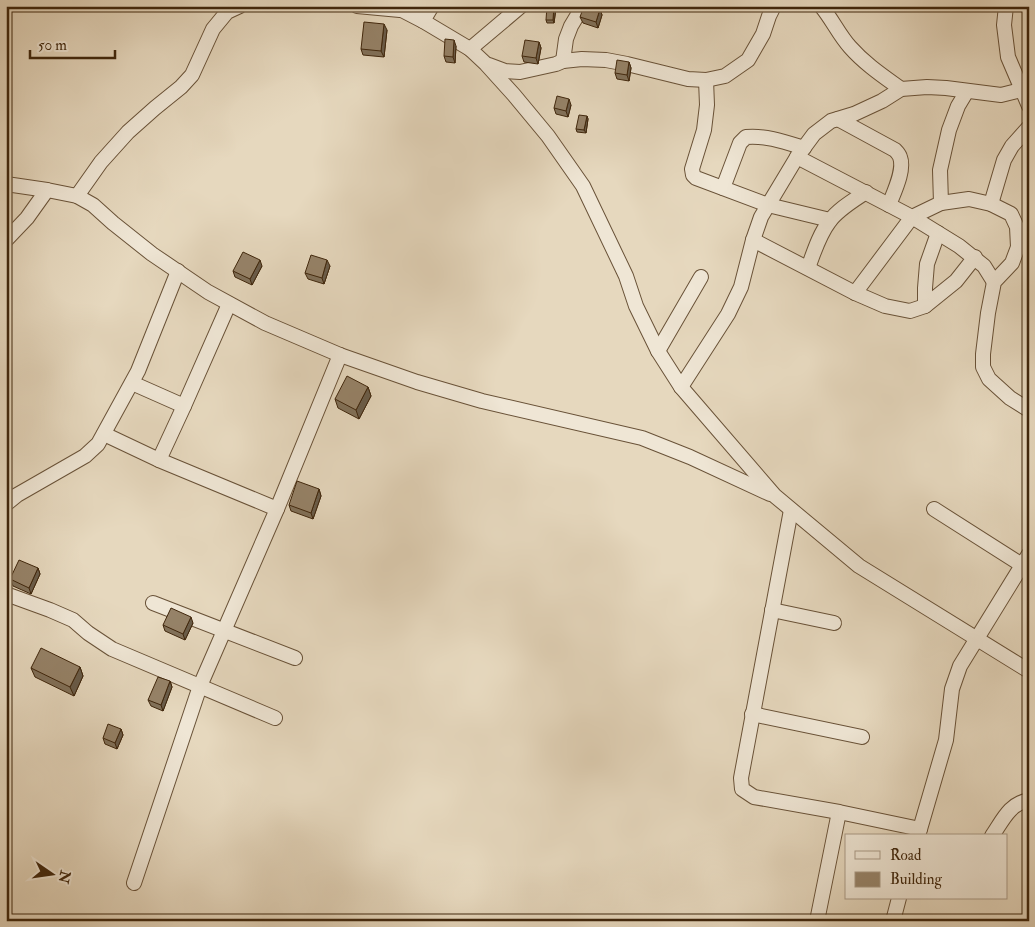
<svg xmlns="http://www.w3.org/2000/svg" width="1035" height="927" viewBox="0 0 1035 927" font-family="'IM FELL Double Pica',serif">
  <rect width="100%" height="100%" fill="#e6d8be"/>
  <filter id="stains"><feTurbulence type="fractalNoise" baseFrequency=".004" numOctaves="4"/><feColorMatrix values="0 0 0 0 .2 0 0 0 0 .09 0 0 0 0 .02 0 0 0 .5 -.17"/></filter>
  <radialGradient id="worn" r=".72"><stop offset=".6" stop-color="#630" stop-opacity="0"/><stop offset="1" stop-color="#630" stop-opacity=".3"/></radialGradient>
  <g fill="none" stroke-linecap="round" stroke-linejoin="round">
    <defs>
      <g id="minor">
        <path d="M 357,6 L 400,10"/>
        <path d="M 394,6 L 423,21 L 470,49 L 486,64 L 514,95 L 548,136 L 583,186 L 626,276 L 636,306 L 658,351 L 681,387 L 775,496 L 859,566 L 1029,671"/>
        <path d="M 821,6 C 832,19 839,35 850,47 C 865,64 883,76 901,89"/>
        <path d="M 1006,6 L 1004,25 L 1008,57 L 1029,106"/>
        <path d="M 423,21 L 432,6"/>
        <path d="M 470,49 L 521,6"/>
        <path d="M 563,61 L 566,39 L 571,26 L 583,6"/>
        <path d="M 489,65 L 505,71 L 520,72 L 556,64 L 563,61 L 582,59 L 606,60 L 627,64 L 688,79 L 706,80 L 725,76 L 748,60 L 763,34 L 769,16 L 774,6"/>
        <path d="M 706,80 L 707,105 L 704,130 L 692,169 L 693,175 L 696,178 L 768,205 L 830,220"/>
        <path d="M 838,119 L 895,150 C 897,152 899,154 900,157 C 905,170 894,192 889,205"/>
        <path d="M 797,157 L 912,217 L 959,246 L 984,266 L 994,282"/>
        <path d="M 6,184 L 47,190 L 77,196 L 93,205 L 113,223 L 152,254 L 208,292 L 265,323 L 340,355 L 417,382 L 482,401 L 642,438 L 690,457 L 770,494"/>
        <path d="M 723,188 L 740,143 L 746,137 C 765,135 785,142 804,148"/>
        <path d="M 77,196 L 101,162 L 128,132 L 155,108 L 181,87 L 192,75 L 213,29 L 227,12 L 240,6"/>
        <path d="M 941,203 L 969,199 L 991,204 L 1011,214 L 1017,227 L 1018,247 L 1012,263 L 994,282 L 988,313 L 983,354 L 983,367 L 989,379 L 1010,398 L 1029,410"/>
        <path d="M 991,204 L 1004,160 L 1012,146 L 1029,127"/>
        <path d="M 938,233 L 927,264 L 925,288 L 925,306 L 956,281 L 975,257"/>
        <path d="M 6,240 L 27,218 L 47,190"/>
        <path d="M 753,240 L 855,293 L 885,306 L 910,311 L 925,306"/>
        <path d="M 808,268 C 814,252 819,235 829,222 C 837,210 854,200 866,192"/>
        <path d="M 855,293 L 912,217 L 941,203 L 940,170 L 949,130 L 958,106 L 967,91"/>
        <path d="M 658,351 L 701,277"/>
        <path d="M 132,383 L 184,406"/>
        <path d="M 681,387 L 728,314 L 741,287 L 753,240 L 761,217 L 797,157 L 814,134 L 831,121 L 854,114 L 882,101 L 901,89 L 927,87 L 946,88 L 1001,95 L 1029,88"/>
        <path d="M 104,434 L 159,460 L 277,509"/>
        <path d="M 159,460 L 184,406 L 229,304"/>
        <path d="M 6,504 L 17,495 L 85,456 L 98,444 L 138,371 L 178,271"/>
        <path d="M 934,509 L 1022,565"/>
        <path d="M 791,510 L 741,778 L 742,789 L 754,797 L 839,812 L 920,829"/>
        <path d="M 6,594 L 50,610 L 73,620 L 88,633 L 112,649 L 275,718"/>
        <path d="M 153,603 L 295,658"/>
        <path d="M 772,610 L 834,623"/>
        <path d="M 752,714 L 862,737"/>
        <path d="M 918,836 L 946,740 L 952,689 L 960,666 L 1029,554"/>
        <path d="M 992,836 C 1003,820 1009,804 1029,800"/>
        <path d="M 134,883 L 200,686 L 277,509 L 340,355"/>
        <path d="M 817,921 L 839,812"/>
        <path d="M 893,921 L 899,898"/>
      </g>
    </defs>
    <use href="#minor" stroke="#695238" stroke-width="16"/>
    <use href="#minor" stroke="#efe6d5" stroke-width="14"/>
  </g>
  <g fill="#81715a" stroke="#3f260c">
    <path d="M 556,8 L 554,23 L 547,23 L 546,20 Z"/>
    <path d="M 600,9 L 602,15 L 598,28 L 583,23 L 580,17 Z"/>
    <path d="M 387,30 L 384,57 L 363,55 L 361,49 Z"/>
    <path d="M 539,42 L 541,48 L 538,64 L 524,62 L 522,56 Z"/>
    <path d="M 456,46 L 455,63 L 446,62 L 444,56 Z"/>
    <path d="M 629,62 L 631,68 L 629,81 L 617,79 L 615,73 Z"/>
    <path d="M 571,105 L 568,117 L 556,114 L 554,108 Z"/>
    <path d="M 587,116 L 588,119 L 586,133 L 577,132 L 576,129 Z"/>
    <path d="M 262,266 L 252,285 L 235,277 L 233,271 Z"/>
    <path d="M 330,266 L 324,284 L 308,279 L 305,273 Z"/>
    <path d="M 368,387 L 371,396 L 359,419 L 338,408 L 335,399 Z"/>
    <path d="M 319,489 L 321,496 L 313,519 L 291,511 L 289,505 Z"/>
    <path d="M 38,568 L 40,574 L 31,594 L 13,586 L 10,579 Z"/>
    <path d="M 193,623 L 185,640 L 165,631 L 163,625 Z"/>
    <path d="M 80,667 L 83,676 L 74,696 L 35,677 L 31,668 Z"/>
    <path d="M 170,681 L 172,687 L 163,711 L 151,706 L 148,700 Z"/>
    <path d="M 121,729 L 123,735 L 117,749 L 105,744 L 103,738 Z"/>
  </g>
  <g fill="#695c4a" stroke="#3f260c">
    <path d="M 554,6 L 556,8 L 554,23 L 553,20 Z"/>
    <path d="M 600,9 L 602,15 L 598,28 L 596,22 Z"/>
    <path d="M 384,24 L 387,30 L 384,57 L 381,51 Z"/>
    <path d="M 454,40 L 456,46 L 455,63 L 453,57 Z"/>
    <path d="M 539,42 L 541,48 L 538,64 L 536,58 Z"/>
    <path d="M 629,62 L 631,68 L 629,81 L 627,75 Z"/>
    <path d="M 569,99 L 571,105 L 568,117 L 566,111 Z"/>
    <path d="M 587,116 L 588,119 L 586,133 L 584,130 Z"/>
    <path d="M 260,260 L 262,266 L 252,285 L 250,279 Z"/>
    <path d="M 327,260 L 330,266 L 324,284 L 322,278 Z"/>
    <path d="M 368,387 L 371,396 L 359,419 L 356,410 Z"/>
    <path d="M 319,489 L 321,496 L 313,519 L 311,513 Z"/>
    <path d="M 38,568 L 40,574 L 31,594 L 29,588 Z"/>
    <path d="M 191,617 L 193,623 L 185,640 L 183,634 Z"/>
    <path d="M 80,667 L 83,676 L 74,696 L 70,687 Z"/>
    <path d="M 170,681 L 172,687 L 163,711 L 161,705 Z"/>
    <path d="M 121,729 L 123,735 L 117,749 L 115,743 Z"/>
  </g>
  <g fill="#968369" stroke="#3f260c">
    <path d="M 547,6 L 554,6 L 553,20 L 546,20 Z"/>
    <path d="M 584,6 L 591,6 L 600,9 L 596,22 L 580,17 Z"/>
    <path d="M 364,22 L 384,24 L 381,51 L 361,49 Z"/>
    <path d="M 445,39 L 454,40 L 453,57 L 444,56 Z"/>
    <path d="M 525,40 L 539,42 L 536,58 L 522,56 Z"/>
    <path d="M 617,60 L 629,62 L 627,75 L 615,73 Z"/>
    <path d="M 557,96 L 569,99 L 566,111 L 554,108 Z"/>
    <path d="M 579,115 L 587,116 L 584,130 L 576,129 Z"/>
    <path d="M 243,252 L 260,260 L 250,279 L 233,271 Z"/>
    <path d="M 311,255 L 327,260 L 322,278 L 305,273 Z"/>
    <path d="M 347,376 L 368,387 L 356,410 L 335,399 Z"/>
    <path d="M 297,481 L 319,489 L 311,513 L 289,505 Z"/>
    <path d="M 19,560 L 38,568 L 29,588 L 10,579 Z"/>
    <path d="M 171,608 L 191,617 L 183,634 L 163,625 Z"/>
    <path d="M 41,648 L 80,667 L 70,687 L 31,668 Z"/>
    <path d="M 158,677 L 170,681 L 161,705 L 148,700 Z"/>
    <path d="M 108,724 L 121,729 L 115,743 L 103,738 Z"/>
  </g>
  <rect width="1035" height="927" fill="none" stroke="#e6d8be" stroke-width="25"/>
  <rect x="8" y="8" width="1020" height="912" fill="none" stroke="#3f260c" stroke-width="2.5"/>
  <rect x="12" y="12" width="1010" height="902" fill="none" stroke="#3f260c"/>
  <rect x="845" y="834" width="162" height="65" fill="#efe6d5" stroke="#a99985"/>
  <rect x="855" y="851" width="25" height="8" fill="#efe6d5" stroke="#a99985"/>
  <text x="890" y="860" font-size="15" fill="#3f260c">Road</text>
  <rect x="855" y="872" width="25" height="15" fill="#968369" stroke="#a99985"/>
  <text x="890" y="884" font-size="15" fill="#3f260c">Building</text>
  <g transform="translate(52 874) rotate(103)" stroke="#efe6d5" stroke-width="4" paint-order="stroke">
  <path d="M0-4L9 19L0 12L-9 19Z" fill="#3f260c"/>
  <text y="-8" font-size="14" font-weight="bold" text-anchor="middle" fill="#3f260c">N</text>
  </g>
  <path d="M30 50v8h85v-8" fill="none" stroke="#3f260c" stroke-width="2.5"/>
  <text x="38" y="50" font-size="15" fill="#3f260c" stroke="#efe6d5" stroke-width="4" paint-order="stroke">50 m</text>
  <rect width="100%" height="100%" filter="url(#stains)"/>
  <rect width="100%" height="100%" fill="url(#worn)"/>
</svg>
